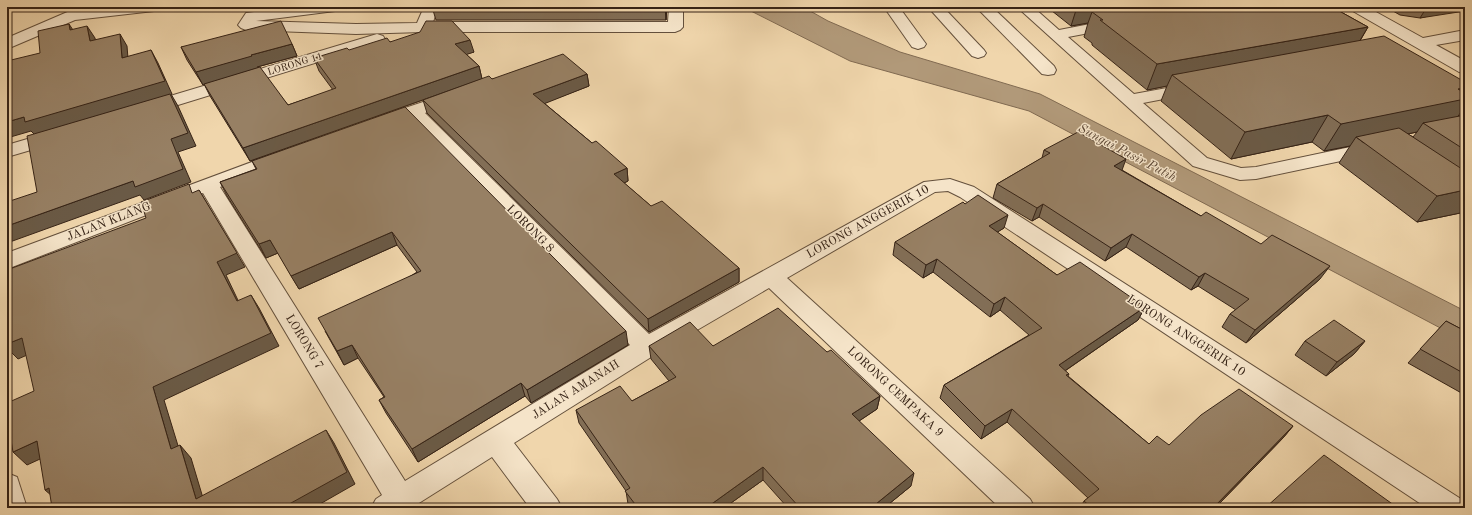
<svg xmlns="http://www.w3.org/2000/svg" width="1472" height="515" viewBox="0 0 1472 515" font-family="'Old Standard TT',serif">
  <rect width="100%" height="100%" fill="#f0d6ac"/>
  <filter id="stains"><feTurbulence type="fractalNoise" baseFrequency=".005" numOctaves="4"/><feColorMatrix values="0 0 0 0 .2 0 0 0 0 .09 0 0 0 0 .02 0 0 0 .5 -.17"/></filter>
  <radialGradient id="worn" r=".72"><stop offset=".6" stop-color="#630" stop-opacity="0"/><stop offset="1" stop-color="#630" stop-opacity=".3"/></radialGradient>
  <path fill="#b19979" stroke="#806a51" d="M 743,7 L 803,7 L 828,21 L 900,52 L 1040,94 L 1465,311 L 1465,341 L 1029,111 L 850,61 Z"/>
  <g fill="none" stroke-linecap="round" stroke-linejoin="round">
    <defs>
      <g id="minor">
        <path d="M 79,7 L 99,7 L 98,9 L 115,7 L 161,7 L 159,10 L 154,11 L 75,20 L 7,49 L 7,38 Z"/>
        <path d="M 293,7 L 342,7 L 340,10 L 335,11 L 256,21 L 356,24 L 417,23 L 424,7 L 438,7 L 433,22 L 668,22 L 669,7 L 683,7 L 683,27 L 680,30 L 675,32 L 423,32 L 356,34 L 246,30 L 241,28 L 238,25 L 246,13 Z"/>
        <path d="M 884,7 L 899,7 L 926,44 L 924,47 L 918,49 L 912,47 Z"/>
        <path d="M 928,7 L 943,7 L 984,50 L 986,53 L 984,56 L 978,58 L 972,56 Z"/>
        <path d="M 976,7 L 992,7 L 1054,66 L 1056,70 L 1054,74 L 1048,75 L 1042,74 Z"/>
        <path d="M 1017,7 L 1033,7 L 1059,30 L 1116,19 L 1121,21 L 1124,24 L 1121,27 L 1068,37 L 1134,94 L 1194,83 L 1200,84 L 1203,88 L 1200,92 L 1143,103 L 1207,158 L 1241,168 L 1256,167 L 1374,142 L 1381,144 L 1383,148 L 1381,152 L 1374,154 L 1256,179 L 1240,180 L 1193,166 Z"/>
        <path d="M 1349,7 L 1367,7 L 1423,38 L 1465,30 L 1465,40 L 1436,45 L 1465,61 L 1465,73 L 1459,72 L 1351,10 Z"/>
        <path d="M 377,34 L 383,36 L 385,39 L 383,42 L 152,113 L 146,114 L 140,113 L 137,109 L 140,105 Z"/>
        <path d="M 453,92 L 459,93 L 462,97 L 459,101 L 425,113 L 649,334 L 924,182 L 950,179 L 974,187 L 1461,499 L 1465,508 L 1427,508 L 960,197 L 948,191 L 935,192 L 787,278 L 1030,499 L 1035,508 L 1000,508 L 769,288 L 656,354 L 514,443 L 557,499 L 562,508 L 530,508 L 492,457 L 411,508 L 371,508 L 376,499 L 382,495 L 203,193 L 7,269 L 7,253 L 276,153 L 283,151 L 290,153 L 293,157 L 290,161 L 220,187 L 405,481 L 630,345 L 410,118 L 381,127 L 375,126 L 372,122 L 375,118 Z"/>
        <path d="M 58,130 L 65,132 L 67,136 L 65,140 L 7,157 L 7,145 Z"/>
        <path d="M 7,473 L 17,477 L 27,508 L 7,508 Z"/>
      </g>
    </defs>
    <use href="#minor" stroke="#64503c" stroke-width="2"/>
    <use href="#minor" fill="#f5e4c9" fill-rule="evenodd"/>
  </g>
  <g fill="#826e56" stroke="#362316" fill-rule="evenodd">
    <path d="M 432,7 L 667,7 L 666,20 L 436,20 Z"/>
    <path d="M 1047,7 L 1332,7 L 1368,27 L 1360,41 L 1458,116 L 1465,115 L 1465,212 L 1417,222 L 1339,163 L 1350,146 L 1324,151 L 1312,142 L 1231,159 L 1161,101 L 1167,86 L 1147,90 L 1092,45 L 1092,43 L 1084,37 L 1088,23 L 1071,26 ZM 1417,132 L 1413,137 L 1408,134 Z"/>
    <path d="M 1386,7 L 1465,7 L 1420,18 L 1400,15 Z"/>
    <path d="M 390,42 L 474,52 L 466,54 L 479,66 L 482,79 L 250,161 L 210,96 L 204,84 L 203,85 L 187,60 L 181,47 L 292,44 L 297,56 L 257,67 L 288,105 L 333,90 L 319,71 L 314,58 Z"/>
    <path d="M 587,74 L 589,86 L 544,103 L 592,143 L 627,168 L 628,181 L 624,183 L 651,206 L 739,268 L 739,282 L 649,332 L 427,113 L 423,100 L 492,79 Z"/>
    <path d="M 1044,150 L 1122,170 L 1201,216 L 1320,279 L 1246,343 L 1222,327 L 1230,314 L 1236,310 L 1198,286 L 1191,290 L 1126,247 L 1105,261 L 1039,217 L 1032,221 L 993,198 L 997,184 L 1042,158 Z"/>
    <path d="M 252,161 L 628,345 L 531,403 L 525,396 L 418,462 L 386,413 L 379,400 L 384,397 L 358,358 L 344,365 L 325,331 L 417,272 L 397,245 L 299,289 L 278,253 L 266,258 L 227,196 L 220,182 L 256,169 Z"/>
    <path d="M 1004,228 L 997,232 L 1057,275 L 1145,307 L 1138,320 L 1065,371 L 1069,374 L 1068,376 L 1149,444 L 1169,445 L 1293,426 L 1283,438 L 1215,508 L 1080,508 L 1084,501 L 1088,498 L 1007,422 L 981,439 L 940,398 L 944,385 L 1029,335 L 1000,310 L 990,317 L 933,272 L 923,278 L 893,255 L 895,242 Z"/>
    <path d="M 1446,321 L 1465,331 L 1465,395 L 1408,363 Z"/>
    <path d="M 1305,341 L 1365,341 L 1354,354 L 1326,376 L 1295,355 Z"/>
    <path d="M 649,346 L 713,346 L 827,352 L 880,396 L 877,409 L 859,421 L 911,486 L 884,508 L 788,508 L 763,480 L 724,508 L 631,508 L 628,504 L 626,491 L 579,423 L 576,410 L 632,401 L 669,381 L 651,359 Z"/>
    <path d="M 1465,444 L 1465,450 L 1461,447 Z"/>
  </g>
  <g fill="#6a5a46" stroke="#362316">
    <path d="M 665,7 L 667,7 L 666,20 Z"/>
    <path d="M 1077,7 L 1178,7 L 1092,12 L 1088,23 L 1071,26 Z"/>
    <path d="M 1427,7 L 1465,7 L 1465,11 L 1420,18 Z"/>
    <path d="M 69,24 L 77,36 L 70,30 Z"/>
    <path d="M 87,26 L 95,38 L 98,53 L 90,41 Z"/>
    <path d="M 1368,27 L 1353,52 L 1172,75 L 1167,86 L 1147,90 L 1157,64 Z"/>
    <path d="M 120,34 L 127,46 L 129,71 L 122,58 Z"/>
    <path d="M 470,40 L 474,52 L 459,57 L 455,44 Z"/>
    <path d="M 292,44 L 297,56 L 257,67 L 258,68 L 203,85 L 196,72 L 251,55 Z"/>
    <path d="M 151,50 L 158,63 L 172,94 L 171,94 L 178,106 L 196,146 L 178,152 L 191,182 L 144,200 L 140,195 L 7,243 L 7,226 L 133,181 L 183,169 L 35,135 L 31,131 L 7,138 L 7,122 L 24,117 Z"/>
    <path d="M 479,66 L 482,79 L 250,161 L 243,148 Z"/>
    <path d="M 587,74 L 589,86 L 536,107 L 533,94 Z"/>
    <path d="M 1465,88 L 1465,107 L 1452,124 L 1423,123 L 1417,132 L 1364,143 L 1356,137 L 1350,146 L 1324,151 L 1341,124 L 1458,89 Z"/>
    <path d="M 1328,115 L 1312,142 L 1231,159 L 1245,132 Z"/>
    <path d="M 1126,159 L 1121,173 L 1114,166 Z"/>
    <path d="M 627,168 L 628,181 L 616,187 L 614,174 Z"/>
    <path d="M 199,190 L 245,267 L 226,275 L 245,315 L 237,301 L 217,262 Z"/>
    <path d="M 1465,190 L 1465,212 L 1417,222 L 1437,196 Z"/>
    <path d="M 1043,204 L 1039,217 L 1032,221 L 1037,208 Z"/>
    <path d="M 1008,215 L 1004,228 L 985,240 L 989,226 Z"/>
    <path d="M 392,232 L 397,245 L 299,289 L 291,276 Z"/>
    <path d="M 1132,234 L 1126,247 L 1105,261 L 1111,248 Z"/>
    <path d="M 270,240 L 278,253 L 266,258 L 259,244 Z"/>
    <path d="M 937,259 L 933,272 L 923,278 L 926,265 Z"/>
    <path d="M 1330,266 L 1320,279 L 1246,343 L 1255,330 Z"/>
    <path d="M 739,268 L 739,282 L 649,332 L 648,319 Z"/>
    <path d="M 1205,273 L 1198,286 L 1191,290 L 1199,277 Z"/>
    <path d="M 251,295 L 259,308 L 279,346 L 164,400 L 183,462 L 171,449 L 153,387 Z"/>
    <path d="M 1005,297 L 1000,310 L 990,317 L 994,304 Z"/>
    <path d="M 1145,307 L 1138,320 L 1053,379 L 1059,365 Z"/>
    <path d="M 626,331 L 628,345 L 531,403 L 527,390 Z"/>
    <path d="M 22,338 L 34,352 L 18,359 L 7,348 L 7,344 Z"/>
    <path d="M 1365,341 L 1354,354 L 1326,376 L 1337,362 Z"/>
    <path d="M 352,345 L 358,358 L 344,365 L 337,351 Z"/>
    <path d="M 521,383 L 525,396 L 418,462 L 412,449 Z"/>
    <path d="M 880,396 L 877,409 L 850,427 L 852,414 Z"/>
    <path d="M 1012,409 L 1007,422 L 981,439 L 985,426 Z"/>
    <path d="M 1293,426 L 1283,438 L 1215,508 L 1213,508 Z"/>
    <path d="M 326,430 L 334,443 L 355,484 L 313,508 L 282,508 Z"/>
    <path d="M 37,441 L 51,454 L 27,465 L 13,452 Z"/>
    <path d="M 180,445 L 191,458 L 206,508 L 196,499 Z"/>
    <path d="M 763,467 L 763,480 L 724,508 L 706,508 Z"/>
    <path d="M 914,473 L 911,486 L 884,508 L 871,508 Z"/>
    <path d="M 49,488 L 59,502 L 45,490 Z"/>
  </g>
  <g fill="#978064" stroke="#362316">
    <path d="M 1117,7 L 1332,7 L 1368,27 L 1157,64 L 1100,20 L 1103,20 L 1092,12 Z"/>
    <path d="M 281,21 L 292,44 L 251,55 L 252,56 L 196,72 L 181,47 Z"/>
    <path d="M 426,21 L 452,21 L 470,40 L 455,44 L 479,66 L 243,148 L 204,84 L 260,67 L 288,105 L 336,88 L 314,58 L 347,48 L 349,50 L 387,38 L 390,42 L 420,32 Z"/>
    <path d="M 69,24 L 70,30 L 87,26 L 90,41 L 120,34 L 122,58 L 151,50 L 165,81 L 25,122 L 24,117 L 7,122 L 7,61 L 40,53 L 38,31 Z"/>
    <path d="M 1384,36 L 1465,82 L 1465,88 L 1458,89 L 1465,93 L 1465,99 L 1341,124 L 1328,115 L 1245,132 L 1172,75 Z"/>
    <path d="M 563,54 L 587,74 L 533,94 L 592,143 L 596,141 L 627,168 L 614,174 L 651,206 L 662,201 L 739,268 L 648,319 L 423,100 L 489,76 L 492,79 Z"/>
    <path d="M 170,94 L 188,133 L 171,139 L 183,169 L 135,187 L 133,181 L 7,226 L 7,202 L 37,192 L 27,136 Z"/>
    <path d="M 405,107 L 626,331 L 527,390 L 521,383 L 412,449 L 379,400 L 385,397 L 352,345 L 337,351 L 318,318 L 421,271 L 392,232 L 291,276 L 270,240 L 259,244 L 220,182 L 257,169 L 252,161 Z"/>
    <path d="M 1465,115 L 1465,150 L 1423,123 Z"/>
    <path d="M 1399,128 L 1465,171 L 1465,190 L 1437,196 L 1356,137 Z"/>
    <path d="M 1078,132 L 1126,159 L 1114,166 L 1201,216 L 1206,212 L 1261,244 L 1272,235 L 1330,266 L 1255,330 L 1230,314 L 1249,299 L 1205,273 L 1199,277 L 1132,234 L 1111,248 L 1043,204 L 1037,208 L 997,184 L 1050,153 L 1044,150 Z"/>
    <path d="M 189,184 L 192,193 L 199,190 L 237,253 L 217,262 L 237,301 L 251,295 L 271,333 L 153,387 L 171,449 L 180,445 L 196,499 L 326,430 L 347,472 L 282,508 L 52,508 L 49,488 L 45,490 L 37,441 L 13,452 L 7,416 L 7,403 L 34,391 L 22,338 L 7,344 L 7,270 L 146,218 L 141,202 Z"/>
    <path d="M 978,195 L 1008,215 L 989,226 L 1057,275 L 1080,262 L 1145,307 L 1059,365 L 1069,374 L 1066,375 L 1149,444 L 1157,436 L 1169,445 L 1201,415 L 1239,389 L 1293,426 L 1213,508 L 1092,508 L 1084,501 L 1099,489 L 1012,409 L 985,426 L 944,385 L 1042,328 L 1005,297 L 994,304 L 937,259 L 926,265 L 895,242 L 963,202 L 965,204 Z"/>
    <path d="M 778,308 L 827,352 L 831,350 L 880,396 L 852,414 L 914,473 L 871,508 L 800,508 L 763,467 L 706,508 L 638,508 L 625,491 L 630,488 L 576,410 L 620,386 L 632,401 L 676,377 L 649,346 L 690,322 L 713,346 Z"/>
    <path d="M 1334,320 L 1365,341 L 1337,362 L 1305,341 Z"/>
    <path d="M 1446,321 L 1465,331 L 1465,374 L 1420,349 Z"/>
    <path d="M 1324,455 L 1398,508 L 1265,508 Z"/>
  </g>
  <g text-anchor="middle" dominant-baseline="central" stroke-width="3" stroke-linejoin="round" paint-order="stroke">
    <g font-size="10" fill="#362316" stroke="#f5e4c9">
      <text transform="translate(295 64) rotate(-17)">LORONG 11</text>
    </g>
    <g font-size="12" fill="#362316" stroke="#f5e4c9">
      <text transform="translate(109 222) rotate(-21)">JALAN KLANG</text>
      <text transform="translate(868 222) rotate(-29)">LORONG ANGGERIK 10</text>
      <text transform="translate(530 229) rotate(45)">LORONG 8</text>
      <text transform="translate(1186 336) rotate(33)">LORONG ANGGERIK 10</text>
      <text transform="translate(304 342) rotate(59)">LORONG 7</text>
      <text transform="translate(576 390) rotate(-32)">JALAN AMANAH</text>
      <text transform="translate(895 392) rotate(43)">LORONG CEMPAKA 9</text>
    </g>
    <g font-size="13" font-style="italic" fill="#5b4634" stroke="#f5e4c9">
      <text transform="translate(1127 153) rotate(28)">Sungai Pasir Putih</text>
    </g>
  </g>
  <rect width="1472" height="515" fill="none" stroke="#f0d6ac" stroke-width="24"/>
  <rect x="8" y="8" width="1456" height="499" fill="none" stroke="#362316" stroke-width="2"/>
  <rect x="12" y="12" width="1448" height="491" fill="none" stroke="#362316"/>
  <rect width="100%" height="100%" filter="url(#stains)"/>
  <rect width="100%" height="100%" fill="url(#worn)"/>
</svg>
